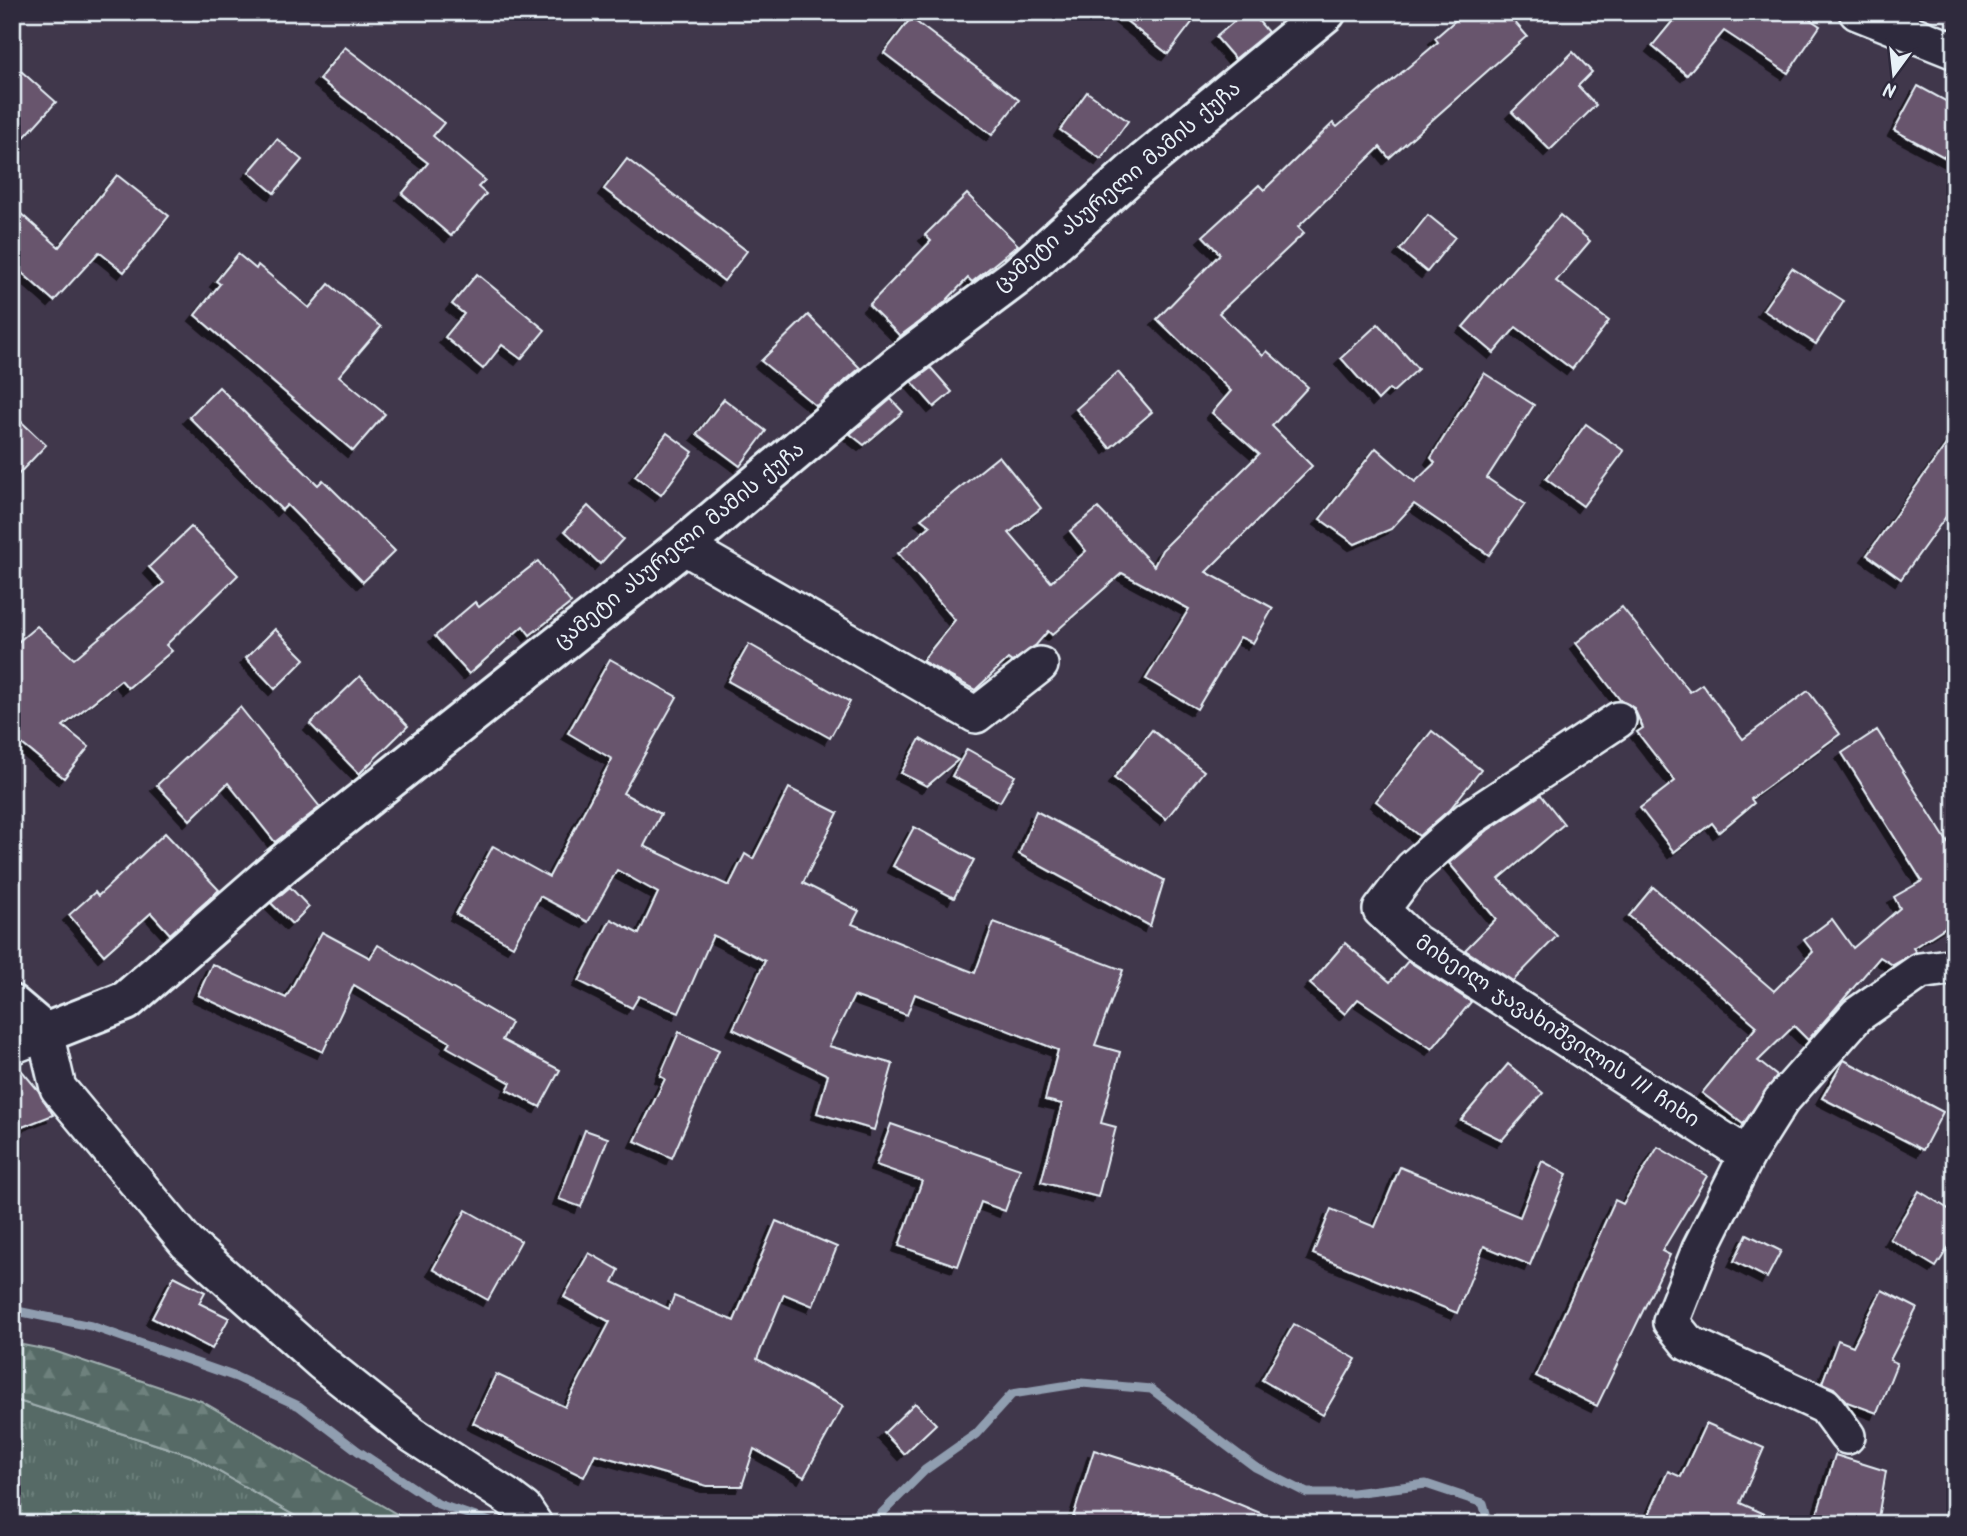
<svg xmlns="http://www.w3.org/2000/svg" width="1967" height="1536" viewBox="0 0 1967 1536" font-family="Kalam,'Noto Sans Georgian',sans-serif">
  <defs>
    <pattern id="grass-tufts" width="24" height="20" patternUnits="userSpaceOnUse" patternTransform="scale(1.75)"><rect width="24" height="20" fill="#566b66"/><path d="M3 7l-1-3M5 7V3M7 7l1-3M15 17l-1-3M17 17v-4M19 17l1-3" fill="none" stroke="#6e817d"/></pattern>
    <pattern id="forest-firs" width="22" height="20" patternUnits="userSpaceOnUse" patternTransform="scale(1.75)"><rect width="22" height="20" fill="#566b66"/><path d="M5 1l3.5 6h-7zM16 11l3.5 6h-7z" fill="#6e817d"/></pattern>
    <filter id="shadow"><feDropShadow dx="-6" dy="6" stdDeviation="0" flood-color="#0009"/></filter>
  </defs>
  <rect width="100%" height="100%" fill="#40374b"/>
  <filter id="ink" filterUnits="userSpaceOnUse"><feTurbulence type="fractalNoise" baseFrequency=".0143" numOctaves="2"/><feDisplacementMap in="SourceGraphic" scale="14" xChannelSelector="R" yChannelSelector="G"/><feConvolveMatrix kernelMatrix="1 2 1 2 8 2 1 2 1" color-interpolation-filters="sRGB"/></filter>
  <g filter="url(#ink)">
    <path fill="url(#grass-tufts)" stroke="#9faeaf" stroke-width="2" d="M 12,1399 L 190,1455 L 309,1524 L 12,1524 Z"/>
    <path fill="url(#forest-firs)" stroke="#9faeaf" stroke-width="2" d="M 12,1343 L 54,1351 L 201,1401 L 414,1524 L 309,1524 L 190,1455 L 12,1399 Z"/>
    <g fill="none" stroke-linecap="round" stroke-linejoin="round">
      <g stroke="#909eb0" stroke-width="9">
        <path d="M 12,1310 L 91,1326 L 236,1377 L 299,1406 L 358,1451 L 438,1504 L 496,1524"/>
        <path d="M 871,1524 L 925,1470 L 976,1434 L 1012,1394 L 1082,1383 L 1151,1389 L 1255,1467 L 1307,1493 L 1353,1493 L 1426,1484 L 1483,1503 L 1489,1524"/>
      </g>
    </g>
    <g fill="#67546d" stroke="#e8f1f8" stroke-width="2" filter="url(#shadow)">
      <path d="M 1115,12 L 1200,12 L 1168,54 Z"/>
      <path d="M 1245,12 L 1251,12 L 1268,32 L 1235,59 L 1216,37 Z"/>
      <path d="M 1465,12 L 1506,12 L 1527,36 L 1389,158 L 1380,147 L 1298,227 L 1304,233 L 1219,313 L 1263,356 L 1267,351 L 1308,387 L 1272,426 L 1312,466 L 1206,572 L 1273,608 L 1253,643 L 1240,637 L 1197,709 L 1146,679 L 1189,609 L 1122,573 L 1052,635 L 1048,631 L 1036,645 L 1012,662 L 1008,659 L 975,690 L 922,661 L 955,620 L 898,553 L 930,526 L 921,519 L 999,456 L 1041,508 L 1009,533 L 1051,582 L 1086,551 L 1070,531 L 1098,508 L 1154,566 L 1162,550 L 1259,454 L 1212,413 L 1231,391 L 1157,319 L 1220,254 L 1203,236 L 1259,185 L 1264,190 L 1333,123 L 1337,127 L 1438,42 L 1435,38 Z"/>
      <path d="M 1680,12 L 1799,12 L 1820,26 L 1788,73 L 1724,31 L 1687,75 L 1652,46 Z"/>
      <path d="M 911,18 L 1019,100 L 992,135 L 884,53 Z"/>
      <path d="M 345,47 L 444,123 L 433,136 L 485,180 L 478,187 L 486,194 L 451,236 L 402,194 L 428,163 L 319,79 Z"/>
      <path d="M 1573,52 L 1592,72 L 1578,86 L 1596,105 L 1550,150 L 1512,112 Z"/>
      <path d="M 12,63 L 56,102 L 12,151 Z"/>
      <path d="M 1918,86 L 1955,106 L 1955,163 L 1894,130 Z"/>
      <path d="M 1087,92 L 1128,121 L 1101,159 L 1060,130 Z"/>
      <path d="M 277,139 L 302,160 L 274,193 L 249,172 Z"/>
      <path d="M 627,159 L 747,251 L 724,281 L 604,189 Z"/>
      <path d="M 117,175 L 169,216 L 124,272 L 99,252 L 54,301 L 12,264 L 12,206 L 59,247 Z"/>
      <path d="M 967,194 L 1018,245 L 972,282 L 968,278 L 944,303 L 900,336 L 869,305 L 931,241 L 925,235 Z"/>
      <path d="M 1428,215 L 1455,237 L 1427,272 L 1400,250 Z"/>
      <path d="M 1560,215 L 1590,241 L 1556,281 L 1609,321 L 1572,369 L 1516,327 L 1494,353 L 1463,327 Z"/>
      <path d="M 238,254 L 256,269 L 258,265 L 309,308 L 329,284 L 381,327 L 339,376 L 385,414 L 353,451 L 195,315 L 220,284 L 216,281 Z"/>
      <path d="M 1792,268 L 1844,301 L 1816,344 L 1763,310 Z"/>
      <path d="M 477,274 L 545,330 L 521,359 L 502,345 L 483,369 L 445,337 L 464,314 L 452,304 Z"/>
      <path d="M 808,315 L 860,368 L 816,406 L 761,361 Z"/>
      <path d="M 1378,324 L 1418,369 L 1393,392 L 1389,389 L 1378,400 L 1341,358 Z"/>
      <path d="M 931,368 L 952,392 L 934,407 L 912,382 Z"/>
      <path d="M 1118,372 L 1152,412 L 1110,448 L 1076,409 Z"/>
      <path d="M 1484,373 L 1534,405 L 1487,478 L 1525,504 L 1489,555 L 1414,504 L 1391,529 L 1355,544 L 1320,519 L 1376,448 L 1415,482 L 1435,463 L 1431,458 Z"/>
      <path d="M 219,387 L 318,485 L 323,480 L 395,551 L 363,582 L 287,505 L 282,510 L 189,417 Z"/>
      <path d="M 724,399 L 766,431 L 740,466 L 697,434 Z"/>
      <path d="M 891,399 L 903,412 L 864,445 L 850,434 Z"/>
      <path d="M 12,413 L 46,445 L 12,481 Z"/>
      <path d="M 1586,424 L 1624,451 L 1583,506 L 1546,479 Z"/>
      <path d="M 1955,432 L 1955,504 L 1901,579 L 1867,555 Z"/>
      <path d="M 667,433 L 693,452 L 661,495 L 635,476 Z"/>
      <path d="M 588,506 L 623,539 L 600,564 L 565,531 Z"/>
      <path d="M 191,527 L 238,575 L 166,645 L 172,651 L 128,688 L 121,680 L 63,726 L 89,747 L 64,778 L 12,736 L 12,647 L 37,626 L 74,659 L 164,583 L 149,567 Z"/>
      <path d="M 538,561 L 571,603 L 530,635 L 523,626 L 469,674 L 435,636 L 475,602 L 479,607 Z"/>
      <path d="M 1622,607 L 1690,692 L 1702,684 L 1743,739 L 1808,691 L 1840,734 L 1751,799 L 1754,803 L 1719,832 L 1712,823 L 1674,852 L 1640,808 L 1675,781 L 1637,732 L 1643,728 L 1634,708 L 1621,701 L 1576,643 Z"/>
      <path d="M 275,629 L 305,659 L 275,689 L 246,658 Z"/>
      <path d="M 749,644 L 850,702 L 830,738 L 728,681 Z"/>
      <path d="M 610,659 L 677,697 L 623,793 L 661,814 L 644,846 L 729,886 L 745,854 L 753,859 L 789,788 L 838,813 L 803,883 L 859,911 L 852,924 L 975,973 L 994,922 L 1123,970 L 1095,1045 L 1120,1052 L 1101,1123 L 1116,1127 L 1098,1197 L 1041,1182 L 1062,1104 L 1045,1100 L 1058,1050 L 915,994 L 907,1015 L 854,996 L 829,1046 L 893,1064 L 874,1130 L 817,1113 L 828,1075 L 733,1029 L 765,961 L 713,935 L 679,1013 L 639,996 L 632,1008 L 579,981 L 611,919 L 639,934 L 658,893 L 617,870 L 588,922 L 540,896 L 513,946 L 456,914 L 493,846 L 549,877 L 612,759 L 568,733 Z"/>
      <path d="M 360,676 L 408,726 L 359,774 L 310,724 Z"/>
      <path d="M 240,707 L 320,807 L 275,842 L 228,783 L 190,820 L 157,785 Z"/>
      <path d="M 1152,730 L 1204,771 L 1166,819 L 1114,778 Z"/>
      <path d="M 1877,730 L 1955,854 L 1955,921 L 1913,948 L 1916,952 L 1893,965 L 1880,957 L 1808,1040 L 1794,1026 L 1758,1061 L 1777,1076 L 1743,1124 L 1702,1093 L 1757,1026 L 1629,916 L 1653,887 L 1774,991 L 1813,952 L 1804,940 L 1832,919 L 1853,948 L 1900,908 L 1894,897 L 1922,881 L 1842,753 Z"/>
      <path d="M 1432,731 L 1481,770 L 1450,809 L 1419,836 L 1376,801 Z"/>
      <path d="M 920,739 L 958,760 L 927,786 L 901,773 Z"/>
      <path d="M 967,749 L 1015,776 L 1000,802 L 952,776 Z"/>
      <path d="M 1541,795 L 1564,824 L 1499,879 L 1557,936 L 1513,981 L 1465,950 L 1496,919 L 1449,863 L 1488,830 Z"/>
      <path d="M 1036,811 L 1164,880 L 1150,926 L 1019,854 Z"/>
      <path d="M 914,827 L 974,860 L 954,898 L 893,866 Z"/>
      <path d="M 165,833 L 219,890 L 170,934 L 151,913 L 104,955 L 69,915 L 95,892 L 98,896 Z"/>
      <path d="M 290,887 L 309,907 L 292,924 L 271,903 Z"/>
      <path d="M 322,932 L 370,958 L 378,945 L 511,1023 L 502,1040 L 560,1070 L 540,1107 L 507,1090 L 511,1083 L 447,1047 L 450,1042 L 354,985 L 323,1052 L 198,995 L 212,964 L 286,998 Z"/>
      <path d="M 1345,943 L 1390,982 L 1408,961 L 1471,1002 L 1432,1049 L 1358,999 L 1345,1014 L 1310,984 Z"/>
      <path d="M 679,1032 L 719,1050 L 672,1158 L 635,1141 L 665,1079 L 660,1076 Z"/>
      <path d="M 1844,1060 L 1943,1112 L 1923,1150 L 1822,1098 Z"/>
      <path d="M 1508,1064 L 1543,1093 L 1502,1140 L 1461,1120 Z"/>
      <path d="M 17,1065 L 38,1090 L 53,1115 L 12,1131 L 12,1066 Z"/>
      <path d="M 891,1124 L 1020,1169 L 1005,1211 L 981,1202 L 958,1266 L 899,1246 L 922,1181 L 876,1165 Z"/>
      <path d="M 585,1130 L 608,1138 L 581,1207 L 559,1199 Z"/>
      <path d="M 1658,1147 L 1707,1176 L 1662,1251 L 1670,1255 L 1597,1406 L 1536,1376 L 1615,1200 L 1623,1204 Z"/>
      <path d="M 1542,1161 L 1567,1174 L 1530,1265 L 1484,1246 L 1457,1313 L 1313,1254 L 1331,1209 L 1375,1227 L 1400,1167 L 1520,1217 Z"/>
      <path d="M 1919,1191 L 1955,1213 L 1955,1237 L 1936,1267 L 1890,1239 Z"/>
      <path d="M 466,1210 L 521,1241 L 488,1300 L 433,1269 Z"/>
      <path d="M 776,1221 L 837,1247 L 813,1306 L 784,1294 L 757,1359 L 843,1406 L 804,1477 L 754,1449 L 742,1486 L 707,1486 L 595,1454 L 584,1477 L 473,1423 L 496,1374 L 565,1407 L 610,1322 L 564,1297 L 589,1253 L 619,1270 L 613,1282 L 669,1309 L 674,1296 L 734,1321 Z"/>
      <path d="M 1747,1234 L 1781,1251 L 1767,1278 L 1734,1261 Z"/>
      <path d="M 174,1276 L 205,1292 L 199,1303 L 229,1318 L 212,1349 L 152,1318 Z"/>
      <path d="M 1882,1290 L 1917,1308 L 1890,1360 L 1897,1363 L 1877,1413 L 1847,1402 L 1834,1388 L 1822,1383 L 1838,1340 L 1853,1346 Z"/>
      <path d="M 1294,1324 L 1356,1359 L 1323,1415 L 1262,1380 Z"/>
      <path d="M 915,1403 L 936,1424 L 904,1454 L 884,1433 Z"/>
      <path d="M 1706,1423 L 1764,1448 L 1740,1503 L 1787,1524 L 1645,1524 L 1668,1471 L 1681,1477 Z"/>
      <path d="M 1094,1450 L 1159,1471 L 1287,1524 L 1162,1524 L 1141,1515 L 1139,1524 L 1071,1524 Z"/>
      <path d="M 1835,1455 L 1886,1471 L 1877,1524 L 1814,1524 Z"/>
    </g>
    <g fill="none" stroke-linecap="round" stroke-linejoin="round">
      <defs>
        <g id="street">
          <path d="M 1857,12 L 1955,51"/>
          <path d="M 683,546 L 976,715 L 1040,665"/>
          <path d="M 1618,720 L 1470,818 L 1412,869 L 1381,910 L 1415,942 L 1747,1155"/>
          <path d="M 12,1046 L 45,1033 L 58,1088 L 187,1243 L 321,1362 L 413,1435 L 508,1497 L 524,1509 L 534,1524"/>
          <path d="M 1847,1436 L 1825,1406 L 1688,1343 L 1671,1322 L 1700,1249 L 1747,1155 L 1781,1101 L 1857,1015 L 1920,971 L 1955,966"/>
        </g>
        <path id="secondary" d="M 12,1005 L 45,1033 L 126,1001 L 283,864 L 683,546 L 898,365 L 1017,276 L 1135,170 L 1326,12"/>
      </defs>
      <use href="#street" stroke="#e8f1f8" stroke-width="40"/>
      <use href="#secondary" stroke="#e8f1f8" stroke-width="44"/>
      <use href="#street" stroke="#2f2a3d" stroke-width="35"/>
      <use href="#secondary" stroke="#2f2a3d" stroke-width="38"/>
    </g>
  </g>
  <g text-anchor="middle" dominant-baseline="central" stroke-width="5" stroke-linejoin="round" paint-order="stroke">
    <g font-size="21" fill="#e8f1f8" stroke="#2f2a3d">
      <text transform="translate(1118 187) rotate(-40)">ცამეტი ასურელი მამის ქუჩა</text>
      <text transform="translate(680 546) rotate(-39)">ცამეტი ასურელი მამის ქუჩა</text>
      <text transform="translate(1557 1032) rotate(33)">მიხეილ ჯავახიშვილის III ჩიხი</text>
    </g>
  </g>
  <rect width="1967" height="1536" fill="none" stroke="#2f2a3d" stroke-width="42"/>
  <rect x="21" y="21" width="1925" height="1494" fill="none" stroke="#e8f1f8" stroke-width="2.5" filter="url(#ink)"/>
  <g transform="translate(1894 74) rotate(195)" stroke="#2f2a3d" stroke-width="5" paint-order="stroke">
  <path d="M0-5L12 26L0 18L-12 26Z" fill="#e8f1f8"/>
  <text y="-10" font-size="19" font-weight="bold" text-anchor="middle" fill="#e8f1f8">N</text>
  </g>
</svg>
